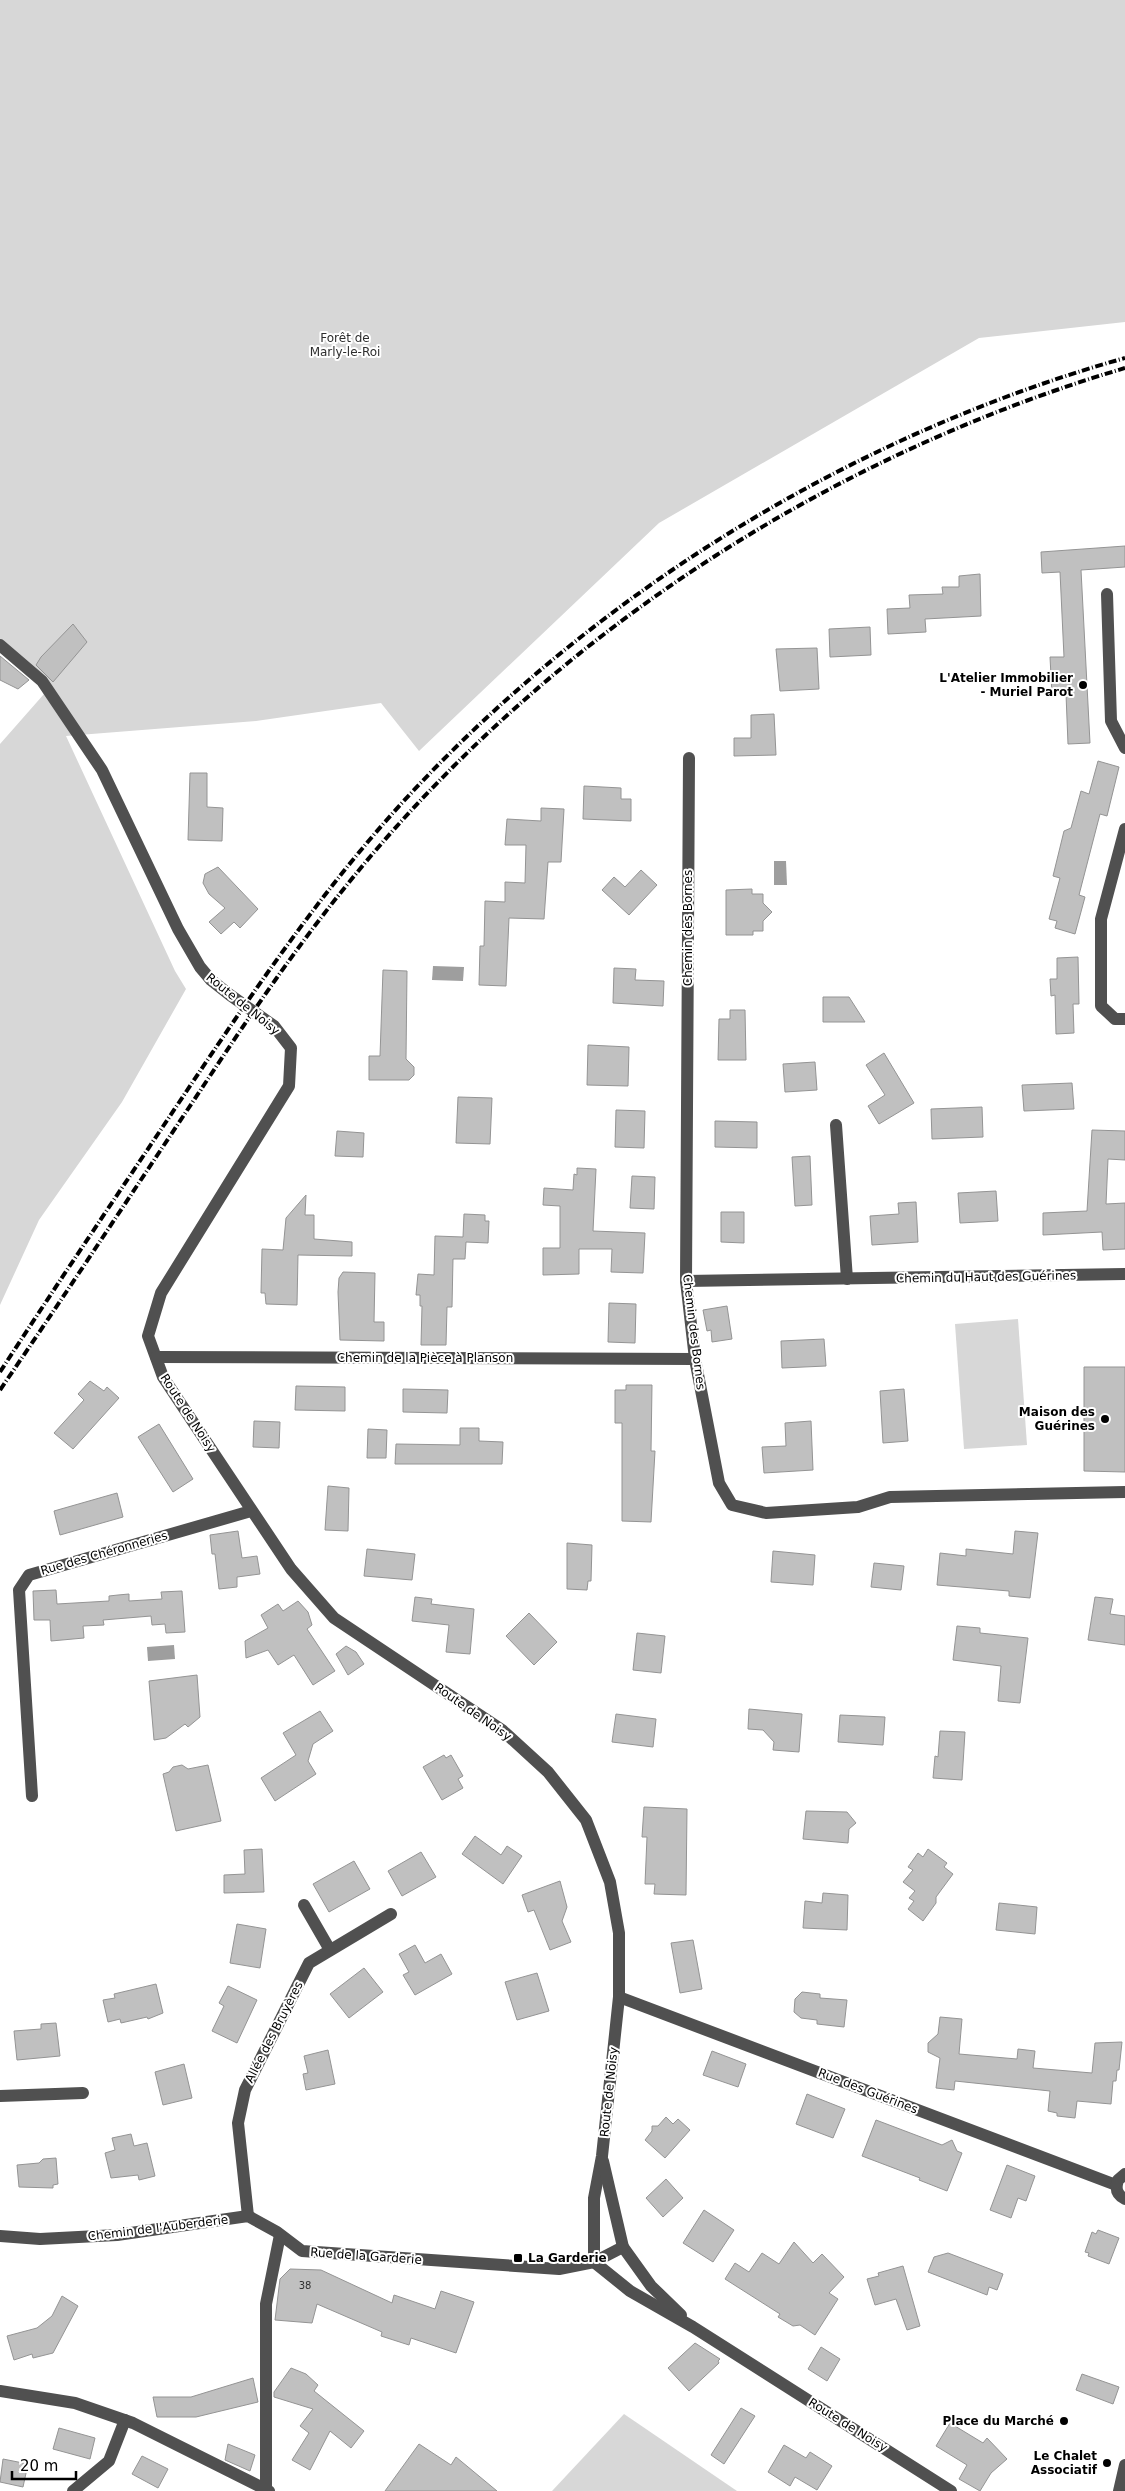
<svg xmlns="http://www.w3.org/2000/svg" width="1125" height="2491" viewBox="0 0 1125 2491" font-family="'DejaVu Sans',sans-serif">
  <rect width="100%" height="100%" fill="#fff"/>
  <g fill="#d7d7d7">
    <path d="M 0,0 L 1125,0 L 1125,322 L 979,338 L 659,523 L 419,751 L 381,703 L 256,721 L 66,736 L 175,971 L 186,989 L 122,1102 L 39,1220 L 0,1305 L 0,744 L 44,694 L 35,678 L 0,649 Z"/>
    <path d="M 1018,1319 L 1027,1445 L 964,1449 L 955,1324 Z"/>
    <path d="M 624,2414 L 737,2491 L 552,2491 Z"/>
  </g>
  <g fill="#9e9e9e">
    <path d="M 774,861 L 786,861 L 787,885 L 774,885 Z"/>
    <path d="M 433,966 L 464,967 L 463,981 L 432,980 Z"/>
    <path d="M 174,1645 L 175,1659 L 148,1661 L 147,1647 Z"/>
  </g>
  <g fill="#c0c0c0" stroke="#949494">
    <path d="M 1125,546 L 1125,567 L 1081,570 L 1090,743 L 1068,744 L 1066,694 L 1052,695 L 1050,657 L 1064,657 L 1060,572 L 1042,573 L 1041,552 Z"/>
    <path d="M 980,574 L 981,616 L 925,619 L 926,632 L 888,634 L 887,609 L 910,608 L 909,595 L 943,594 L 942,587 L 959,587 L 959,576 Z"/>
    <path d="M 73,624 L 87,642 L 53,682 L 36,665 L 41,657 Z"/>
    <path d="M 870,627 L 871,655 L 830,657 L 829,629 Z"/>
    <path d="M 817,648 L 819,689 L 780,691 L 776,649 Z"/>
    <path d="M 0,656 L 29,680 L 18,689 L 0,680 Z"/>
    <path d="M 774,714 L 776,755 L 734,756 L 734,738 L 751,738 L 751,715 Z"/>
    <path d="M 1098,761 L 1119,767 L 1107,816 L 1100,814 L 1079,895 L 1085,897 L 1075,934 L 1055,928 L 1057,921 L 1049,919 L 1060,878 L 1053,876 L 1064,831 L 1071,828 L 1081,791 L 1089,794 Z"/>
    <path d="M 190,773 L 207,773 L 207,807 L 223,808 L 222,841 L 188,840 Z"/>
    <path d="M 584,786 L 621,788 L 621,799 L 631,799 L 631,821 L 583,819 Z"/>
    <path d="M 541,808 L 564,809 L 561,862 L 548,862 L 544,919 L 509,918 L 506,986 L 479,985 L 480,946 L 484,946 L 485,901 L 505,902 L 505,882 L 525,883 L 526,845 L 505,845 L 507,819 L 541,821 Z"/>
    <path d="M 218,867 L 258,909 L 240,928 L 234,922 L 221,934 L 209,922 L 225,908 L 209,894 L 203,883 L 205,874 Z"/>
    <path d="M 641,870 L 657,885 L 629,915 L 602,890 L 614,877 L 625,887 Z"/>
    <path d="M 752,889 L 752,894 L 763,894 L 763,903 L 772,912 L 763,921 L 763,931 L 753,931 L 753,935 L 726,935 L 726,890 Z"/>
    <path d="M 1078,957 L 1079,1004 L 1073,1004 L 1074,1033 L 1056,1034 L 1055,995 L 1051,996 L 1050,979 L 1057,979 L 1057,958 Z"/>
    <path d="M 614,968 L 636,969 L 635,980 L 664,981 L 663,1006 L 613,1003 Z"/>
    <path d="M 383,970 L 407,971 L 406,1059 L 414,1067 L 414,1075 L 409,1080 L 369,1080 L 369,1056 L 380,1056 Z"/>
    <path d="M 823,997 L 849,997 L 865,1022 L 823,1022 Z"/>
    <path d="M 730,1010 L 745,1010 L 746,1060 L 718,1060 L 719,1019 L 730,1019 Z"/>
    <path d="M 588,1045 L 629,1047 L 628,1086 L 587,1085 Z"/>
    <path d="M 884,1053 L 914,1103 L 879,1124 L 868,1106 L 885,1095 L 866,1065 Z"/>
    <path d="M 815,1062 L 817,1090 L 785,1092 L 783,1064 Z"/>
    <path d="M 1072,1083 L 1074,1109 L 1024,1111 L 1022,1085 Z"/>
    <path d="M 458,1097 L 492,1098 L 490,1144 L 456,1143 Z"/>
    <path d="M 982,1107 L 983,1137 L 932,1139 L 931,1109 Z"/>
    <path d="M 616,1110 L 645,1111 L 644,1148 L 615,1147 Z"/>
    <path d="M 715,1121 L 757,1122 L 757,1148 L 715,1147 Z"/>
    <path d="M 1092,1130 L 1125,1131 L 1125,1160 L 1108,1159 L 1106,1204 L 1125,1203 L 1125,1249 L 1103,1250 L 1102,1232 L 1043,1235 L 1043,1213 L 1087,1211 Z"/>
    <path d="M 337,1131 L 364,1133 L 363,1157 L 335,1156 Z"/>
    <path d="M 810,1156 L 812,1205 L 795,1206 L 792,1157 Z"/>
    <path d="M 577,1168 L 596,1169 L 593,1231 L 645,1233 L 643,1273 L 611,1272 L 612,1249 L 579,1249 L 579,1274 L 543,1275 L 543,1248 L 560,1248 L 560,1206 L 543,1205 L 544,1188 L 573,1190 L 574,1174 L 577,1175 Z"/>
    <path d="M 632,1176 L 655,1177 L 654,1209 L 630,1208 Z"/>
    <path d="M 996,1191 L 998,1221 L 960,1223 L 958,1193 Z"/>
    <path d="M 306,1195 L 305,1215 L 314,1215 L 314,1239 L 352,1242 L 352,1256 L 298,1255 L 297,1305 L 266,1304 L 265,1293 L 261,1293 L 262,1249 L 283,1250 L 286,1218 Z"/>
    <path d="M 916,1202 L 918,1242 L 872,1245 L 870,1216 L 899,1214 L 898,1203 Z"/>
    <path d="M 721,1212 L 744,1212 L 744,1243 L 721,1242 Z"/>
    <path d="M 464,1214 L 485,1215 L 485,1221 L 489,1221 L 488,1243 L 466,1242 L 465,1259 L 453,1259 L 452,1307 L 447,1307 L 446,1345 L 421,1345 L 422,1306 L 420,1306 L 420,1295 L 416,1295 L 418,1274 L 434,1275 L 435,1236 L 463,1237 Z"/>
    <path d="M 343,1272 L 375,1273 L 374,1322 L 384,1322 L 384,1341 L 340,1340 L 338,1292 L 339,1278 Z"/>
    <path d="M 609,1303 L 636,1304 L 635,1343 L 608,1342 Z"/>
    <path d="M 727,1306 L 732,1339 L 712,1342 L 711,1330 L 707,1331 L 703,1310 Z"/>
    <path d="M 824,1339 L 826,1366 L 782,1368 L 781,1341 Z"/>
    <path d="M 1084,1367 L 1125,1367 L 1125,1472 L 1084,1471 Z"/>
    <path d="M 90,1381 L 104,1391 L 107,1387 L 119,1398 L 73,1449 L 54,1433 L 84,1400 L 78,1394 Z"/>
    <path d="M 626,1385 L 652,1385 L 651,1451 L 655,1451 L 651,1522 L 622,1521 L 622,1423 L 615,1423 L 615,1390 L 626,1390 Z"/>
    <path d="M 296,1386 L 345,1387 L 345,1411 L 295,1410 Z"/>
    <path d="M 403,1389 L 448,1390 L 447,1413 L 403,1412 Z"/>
    <path d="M 904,1389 L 908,1441 L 883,1443 L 880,1391 Z"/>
    <path d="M 254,1421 L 280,1422 L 279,1448 L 253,1447 Z"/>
    <path d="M 811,1421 L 813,1470 L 764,1473 L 762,1447 L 786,1446 L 785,1423 Z"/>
    <path d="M 159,1424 L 193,1479 L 173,1492 L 138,1437 Z"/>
    <path d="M 460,1428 L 479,1428 L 479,1441 L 503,1442 L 502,1464 L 395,1464 L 396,1444 L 460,1445 Z"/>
    <path d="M 368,1429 L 387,1430 L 386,1458 L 367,1458 Z"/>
    <path d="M 328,1486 L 349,1488 L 348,1531 L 325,1530 Z"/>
    <path d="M 117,1493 L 123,1517 L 60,1535 L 54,1511 Z"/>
    <path d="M 238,1531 L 242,1558 L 257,1556 L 260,1574 L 237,1577 L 237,1587 L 219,1589 L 215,1554 L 212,1554 L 210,1535 Z"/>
    <path d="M 1015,1531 L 1038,1533 L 1030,1598 L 1009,1596 L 1009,1591 L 937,1585 L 940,1553 L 966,1556 L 966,1549 L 1013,1554 Z"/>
    <path d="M 567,1543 L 592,1545 L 591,1581 L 588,1581 L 587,1590 L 567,1589 Z"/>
    <path d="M 367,1549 L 415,1554 L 412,1580 L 364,1576 Z"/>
    <path d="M 773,1551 L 815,1555 L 813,1585 L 771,1582 Z"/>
    <path d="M 874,1563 L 904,1566 L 901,1590 L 871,1587 Z"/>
    <path d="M 56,1590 L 57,1604 L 109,1601 L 109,1596 L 118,1595 L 129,1594 L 129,1601 L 162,1599 L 161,1592 L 182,1591 L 185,1632 L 166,1633 L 165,1624 L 152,1625 L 151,1616 L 103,1620 L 104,1625 L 83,1626 L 84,1638 L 51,1641 L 50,1620 L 34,1620 L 33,1591 Z"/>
    <path d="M 415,1597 L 432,1599 L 431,1604 L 474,1609 L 470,1654 L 446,1652 L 449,1625 L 412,1621 Z"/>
    <path d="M 1095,1597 L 1113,1599 L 1110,1614 L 1125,1616 L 1125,1645 L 1088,1640 Z"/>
    <path d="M 298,1601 L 308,1612 L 312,1625 L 307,1629 L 335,1671 L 313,1685 L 294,1655 L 278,1665 L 268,1650 L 246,1658 L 245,1641 L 268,1628 L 261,1615 L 278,1604 L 283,1611 Z"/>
    <path d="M 529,1613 L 557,1642 L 534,1665 L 506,1636 Z"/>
    <path d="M 957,1626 L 980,1628 L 980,1633 L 1028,1638 L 1020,1703 L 998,1701 L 1001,1666 L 953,1660 Z"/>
    <path d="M 637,1633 L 665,1636 L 661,1673 L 633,1670 Z"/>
    <path d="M 346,1646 L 356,1652 L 364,1664 L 348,1675 L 336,1654 Z"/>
    <path d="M 197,1675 L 200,1717 L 188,1727 L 185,1724 L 166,1738 L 154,1740 L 149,1681 Z"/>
    <path d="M 749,1709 L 802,1714 L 799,1752 L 773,1750 L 774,1742 L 763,1730 L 748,1729 Z"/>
    <path d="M 320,1711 L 333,1731 L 313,1744 L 308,1761 L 316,1774 L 275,1801 L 261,1778 L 296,1755 L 283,1733 Z"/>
    <path d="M 616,1714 L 656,1719 L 653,1747 L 612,1742 Z"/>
    <path d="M 840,1715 L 885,1717 L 883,1745 L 838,1742 Z"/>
    <path d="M 940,1731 L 965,1732 L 962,1780 L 933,1778 L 935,1756 L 938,1757 Z"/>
    <path d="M 444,1755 L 446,1758 L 451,1755 L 463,1776 L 458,1779 L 463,1788 L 442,1800 L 423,1767 Z"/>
    <path d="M 182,1765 L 188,1769 L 208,1765 L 221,1821 L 176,1831 L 163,1774 L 169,1772 L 173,1767 Z"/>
    <path d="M 644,1807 L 687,1809 L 686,1895 L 654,1894 L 655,1884 L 645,1884 L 647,1837 L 642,1837 Z"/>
    <path d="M 806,1811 L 847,1812 L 856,1823 L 849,1829 L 848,1843 L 803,1839 Z"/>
    <path d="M 475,1836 L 501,1855 L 507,1846 L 522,1856 L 503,1884 L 462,1854 Z"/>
    <path d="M 262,1849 L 264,1892 L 224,1893 L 224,1875 L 245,1874 L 244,1850 Z"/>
    <path d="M 928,1849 L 947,1863 L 944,1867 L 953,1874 L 936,1897 L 936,1903 L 923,1921 L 908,1909 L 914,1901 L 909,1898 L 915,1891 L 903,1882 L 913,1870 L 908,1867 L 918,1853 L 923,1857 Z"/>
    <path d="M 421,1852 L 436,1877 L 402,1896 L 388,1871 Z"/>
    <path d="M 354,1861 L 370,1889 L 329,1912 L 313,1884 Z"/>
    <path d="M 560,1881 L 567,1907 L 562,1921 L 571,1942 L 550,1950 L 534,1910 L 528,1912 L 522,1895 Z"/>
    <path d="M 823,1893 L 848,1895 L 847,1930 L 803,1928 L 805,1901 L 822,1903 Z"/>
    <path d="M 999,1903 L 1037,1907 L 1035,1934 L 996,1930 Z"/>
    <path d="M 237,1924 L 266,1929 L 260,1968 L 230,1963 Z"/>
    <path d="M 693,1940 L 702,1989 L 680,1993 L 671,1943 Z"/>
    <path d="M 415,1945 L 425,1963 L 441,1954 L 452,1974 L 415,1995 L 403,1975 L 409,1972 L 399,1954 Z"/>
    <path d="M 364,1968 L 383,1992 L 349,2018 L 330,1994 Z"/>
    <path d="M 537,1973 L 549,2011 L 517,2020 L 505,1982 Z"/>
    <path d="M 156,1984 L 163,2013 L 148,2019 L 147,2017 L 121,2023 L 120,2019 L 108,2022 L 103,2000 L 115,1998 L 114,1994 Z"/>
    <path d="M 228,1986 L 257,2000 L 237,2043 L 212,2031 L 224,2006 L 219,2003 Z"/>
    <path d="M 802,1992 L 820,1994 L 820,1998 L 847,2000 L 844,2027 L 817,2024 L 817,2020 L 801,2018 L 794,2012 L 795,1999 Z"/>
    <path d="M 940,2017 L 962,2019 L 959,2054 L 1017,2059 L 1018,2049 L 1035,2051 L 1033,2068 L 1092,2073 L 1095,2043 L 1122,2042 L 1119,2070 L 1117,2070 L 1116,2081 L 1113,2081 L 1111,2104 L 1077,2101 L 1075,2118 L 1057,2116 L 1057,2113 L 1048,2111 L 1050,2091 L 955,2081 L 954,2090 L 936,2088 L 940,2058 L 928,2052 L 928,2043 L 938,2034 Z"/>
    <path d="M 56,2023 L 60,2056 L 17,2060 L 14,2031 L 41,2029 L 41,2024 Z"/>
    <path d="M 328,2050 L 335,2084 L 306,2090 L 303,2074 L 308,2073 L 304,2056 Z"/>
    <path d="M 712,2051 L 746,2064 L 738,2087 L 703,2075 Z"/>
    <path d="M 184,2064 L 192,2098 L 163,2105 L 155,2072 Z"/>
    <path d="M 807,2094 L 845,2109 L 833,2138 L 796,2124 Z"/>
    <path d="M 666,2117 L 673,2124 L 678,2119 L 690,2130 L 665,2158 L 645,2140 L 652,2131 L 652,2126 L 658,2126 Z"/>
    <path d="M 876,2120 L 942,2145 L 952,2140 L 957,2151 L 962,2153 L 947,2191 L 919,2180 L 920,2178 L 862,2156 Z"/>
    <path d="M 131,2134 L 134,2146 L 147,2143 L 155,2176 L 139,2180 L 138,2175 L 111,2178 L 105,2153 L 115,2150 L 112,2138 Z"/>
    <path d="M 56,2158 L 58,2184 L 53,2185 L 53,2188 L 19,2187 L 17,2165 L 39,2163 L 43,2159 Z"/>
    <path d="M 1007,2165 L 1035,2176 L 1026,2201 L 1018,2198 L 1011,2218 L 990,2210 Z"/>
    <path d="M 666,2179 L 683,2198 L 663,2217 L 646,2198 Z"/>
    <path d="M 704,2210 L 734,2230 L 713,2262 L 683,2243 Z"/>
    <path d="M 1098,2230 L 1119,2238 L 1109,2264 L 1088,2256 L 1089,2253 L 1085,2252 L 1092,2232 L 1096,2234 Z"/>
    <path d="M 794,2242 L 813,2263 L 822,2254 L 844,2277 L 829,2293 L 838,2299 L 815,2335 L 800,2325 L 793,2326 L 778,2317 L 780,2314 L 725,2279 L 735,2263 L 749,2272 L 762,2253 L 779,2264 Z"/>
    <path d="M 948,2253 L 1003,2274 L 997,2290 L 989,2287 L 987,2295 L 928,2272 L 934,2257 Z"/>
    <path d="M 903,2266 L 920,2326 L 907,2330 L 896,2299 L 875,2305 L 867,2279 L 879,2276 L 878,2273 Z"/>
    <path d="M 290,2269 L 321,2270 L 392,2303 L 394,2295 L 435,2309 L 441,2291 L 474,2302 L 456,2353 L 411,2338 L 409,2345 L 381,2336 L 382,2332 L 317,2304 L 312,2323 L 275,2320 L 280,2279 Z"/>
    <path d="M 62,2296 L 78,2306 L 53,2353 L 33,2358 L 32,2354 L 14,2360 L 7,2336 L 37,2328 L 52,2316 Z"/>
    <path d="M 695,2343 L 720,2359 L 718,2361 L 719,2363 L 689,2391 L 668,2368 Z"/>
    <path d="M 821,2347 L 840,2359 L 827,2381 L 808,2369 Z"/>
    <path d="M 291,2368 L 306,2374 L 318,2385 L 314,2391 L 364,2431 L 351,2448 L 330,2431 L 310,2470 L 292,2460 L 309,2433 L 300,2426 L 313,2409 L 274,2397 L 274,2392 Z"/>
    <path d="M 1082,2374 L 1119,2387 L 1113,2404 L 1076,2390 Z"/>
    <path d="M 253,2378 L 258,2402 L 196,2417 L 157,2417 L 153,2397 L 191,2397 Z"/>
    <path d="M 741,2408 L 755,2416 L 724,2464 L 711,2455 Z"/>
    <path d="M 950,2423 L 983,2443 L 987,2438 L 1007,2459 L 991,2473 L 980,2491 L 959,2479 L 967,2465 L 936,2446 Z"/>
    <path d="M 59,2428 L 95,2438 L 90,2459 L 53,2449 Z"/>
    <path d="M 228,2444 L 255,2455 L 250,2471 L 225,2460 Z"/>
    <path d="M 419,2444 L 451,2465 L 456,2457 L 497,2491 L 385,2491 Z"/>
    <path d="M 784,2445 L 806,2458 L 810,2452 L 832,2466 L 817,2490 L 795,2477 L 790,2486 L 768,2472 Z"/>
    <path d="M 142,2456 L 168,2469 L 158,2488 L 132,2474 Z"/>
    <path d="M 3,2459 L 28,2464 L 23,2487 L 0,2482 Z"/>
  </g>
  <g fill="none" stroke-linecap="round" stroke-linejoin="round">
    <g stroke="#505050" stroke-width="12">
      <path d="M 1107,594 L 1111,721 L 1125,748"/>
      <path d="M 0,645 L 42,681 L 102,770 L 178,929 L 200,967 L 211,980 L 230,995 L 274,1026 L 291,1048 L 289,1086 L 161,1293 L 148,1336 L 163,1377 L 291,1569 L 334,1618 L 502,1730 L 548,1772 L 586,1820 L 610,1882 L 619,1933 L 619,1997 L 602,2156 L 594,2198 L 594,2262 L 630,2291 L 693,2327 L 951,2491"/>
      <path d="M 689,758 L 686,1281 L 695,1359 L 719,1483 L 732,1505 L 766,1513 L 858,1507 L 890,1497 L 1125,1492"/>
      <path d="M 1125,829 L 1101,919 L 1101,1006 L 1115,1019 L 1125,1019"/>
      <path d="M 836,1125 L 847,1279"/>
      <path d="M 686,1281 L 1125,1274"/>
      <path d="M 156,1357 L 695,1359"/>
      <path d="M 32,1796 L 19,1590 L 29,1575 L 251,1511"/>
      <path d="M 304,1905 L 330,1950"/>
      <path d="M 619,1997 L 1116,2185"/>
      <path d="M 0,2096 L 83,2093"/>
      <path d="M 603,2161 L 623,2247 L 651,2286 L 681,2315"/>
      <path d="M 1125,2174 L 1118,2180 C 1115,2189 1117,2195 1125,2199"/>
      <path d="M 248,2216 L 238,2123 L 245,2090 L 309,1963 L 391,1914"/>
      <path d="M 0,2236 L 40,2239 L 117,2235 L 248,2216 L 277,2232 L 302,2251 L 559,2269 L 594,2262 L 623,2247"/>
      <path d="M 0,2391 L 75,2403 L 133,2423 L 269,2491"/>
      <path d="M 266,2490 L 266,2304 L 280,2235"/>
      <path d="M 73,2491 L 109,2461 L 125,2420"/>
      <path d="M 1119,2491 L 1125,2465"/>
    </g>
    <g stroke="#000" stroke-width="4" stroke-dasharray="8 2.5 1 2.5" stroke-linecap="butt">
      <path d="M 0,1372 C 61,1278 124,1185 186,1092 C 253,992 320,893 401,804 C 593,594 851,435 1125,358"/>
      <path d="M 0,1390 C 65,1295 128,1199 192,1103 C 241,1029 290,955 346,886 C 545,639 822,458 1125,368"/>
    </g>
  </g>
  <g fill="#000" stroke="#fff" stroke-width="2">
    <circle cx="1083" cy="685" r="5"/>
    <circle cx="1105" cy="1419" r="5"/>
    <rect x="513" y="2253" width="10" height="10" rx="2.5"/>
    <circle cx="1064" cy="2421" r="5"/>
    <circle cx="1107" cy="2463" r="5"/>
  </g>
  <g text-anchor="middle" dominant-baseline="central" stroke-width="4" stroke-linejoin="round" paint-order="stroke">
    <g font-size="10" fill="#303030">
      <text x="305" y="2285">38</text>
    </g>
    <g font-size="12" fill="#2e2e2e" stroke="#fff">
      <text x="345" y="338">Forêt de<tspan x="345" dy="14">Marly-le-Roi</tspan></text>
    </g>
    <g font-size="12" font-weight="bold" fill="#000" stroke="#fff" text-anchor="end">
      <text x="1073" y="678">L'Atelier Immobilier<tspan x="1073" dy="14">- Muriel Parot</tspan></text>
      <text x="1095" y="1412">Maison des<tspan x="1095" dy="14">Guérines</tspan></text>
      <text x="528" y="2258" text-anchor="start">La Garderie</text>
      <text x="1054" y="2421">Place du Marché</text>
      <text x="1097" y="2456">Le Chalet<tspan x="1097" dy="14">Associatif</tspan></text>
    </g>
    <g font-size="12" fill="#000" stroke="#fff">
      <text transform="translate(688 928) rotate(-90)">Chemin des Bornes</text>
      <text transform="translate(243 1004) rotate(39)">Route de Noisy</text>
      <text transform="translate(986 1277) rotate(-1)">Chemin du Haut des Guérines</text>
      <text transform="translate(694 1332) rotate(83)">Chemin des Bornes</text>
      <text x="425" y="1358">Chemin de la Pièce à Planson</text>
      <text transform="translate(188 1413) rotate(57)">Route de Noisy</text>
      <text transform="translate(104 1553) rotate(-16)">Rue des Chéronneries</text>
      <text transform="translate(473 1712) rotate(35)">Route de Noisy</text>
      <text transform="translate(274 2032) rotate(-63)">Allée des Bruyères</text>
      <text transform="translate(868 2091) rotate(21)">Rue des Guérines</text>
      <text transform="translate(609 2092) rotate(-84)">Route de Noisy</text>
      <text transform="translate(158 2228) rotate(-7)">Chemin de l'Auberderie</text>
      <text transform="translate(366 2256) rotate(4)">Rue de la Garderie</text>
      <text transform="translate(848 2425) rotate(32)">Route de Noisy</text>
    </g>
  </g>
  <path d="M12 2471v8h64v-8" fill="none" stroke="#000000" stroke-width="2.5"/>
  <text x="20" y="2471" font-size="15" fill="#000000" stroke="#ffffff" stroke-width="4" paint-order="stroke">20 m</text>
</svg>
